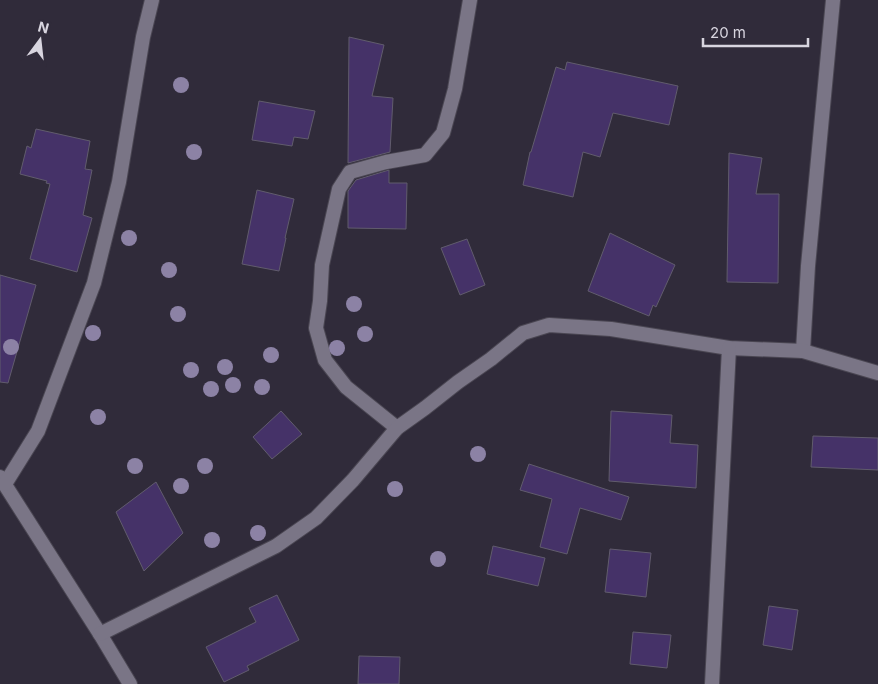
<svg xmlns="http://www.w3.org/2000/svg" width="878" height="684" viewBox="0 0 878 684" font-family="Inter,sans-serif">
  <rect width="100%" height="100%" fill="#302b3a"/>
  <g fill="#453268" stroke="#615c6d">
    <path d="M 349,37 L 384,45 L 372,96 L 393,98 L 390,152 L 348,163 Z"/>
    <path d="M 567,62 L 678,86 L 669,125 L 613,113 L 600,157 L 583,152 L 573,197 L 523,185 L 530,152 L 531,152 L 556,67 L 565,70 Z"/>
    <path d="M 259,101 L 315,111 L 308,139 L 294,137 L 292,146 L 252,140 Z"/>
    <path d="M 36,129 L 90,141 L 85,169 L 92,170 L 83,215 L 92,218 L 77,272 L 30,259 L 50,184 L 46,183 L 47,181 L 20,174 L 27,146 L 31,148 Z"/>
    <path d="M 729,153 L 762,158 L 756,194 L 779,194 L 778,283 L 727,282 Z"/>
    <path d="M 389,170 L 389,183 L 407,183 L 406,229 L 348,228 L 348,191 L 356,180 Z"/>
    <path d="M 257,190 L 294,199 L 285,238 L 286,238 L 279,271 L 242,264 Z"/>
    <path d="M 610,233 L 675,265 L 656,307 L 653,305 L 649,316 L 588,291 Z"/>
    <path d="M 467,239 L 485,285 L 460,295 L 441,248 Z"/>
    <path d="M 0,275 L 36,285 L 8,383 L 0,382 Z"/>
    <path d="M 281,411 L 302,434 L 272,459 L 253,437 Z"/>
    <path d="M 611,411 L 672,415 L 670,443 L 698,445 L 696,488 L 609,481 Z"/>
    <path d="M 813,436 L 878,438 L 878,470 L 811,467 Z"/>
    <path d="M 529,464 L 629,497 L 621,520 L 580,508 L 567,554 L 540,547 L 552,499 L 520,490 Z"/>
    <path d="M 156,482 L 183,533 L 144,571 L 116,512 Z"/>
    <path d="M 493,546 L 545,558 L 538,586 L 487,574 Z"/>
    <path d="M 610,549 L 651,553 L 646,597 L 605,592 Z"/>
    <path d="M 277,595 L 299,640 L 247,666 L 249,670 L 224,682 L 206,647 L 256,622 L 249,608 Z"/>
    <path d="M 769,606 L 798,610 L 792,650 L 763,645 Z"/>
    <path d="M 633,632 L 671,635 L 667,668 L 630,664 Z"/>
    <path d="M 359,656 L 400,657 L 399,684 L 358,684 Z"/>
  </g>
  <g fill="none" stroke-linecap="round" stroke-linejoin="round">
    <defs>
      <g id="minor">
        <path d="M 803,351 L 808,266 L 833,0"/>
        <path d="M 397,428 L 346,387 L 325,360 L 316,328 L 320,301 L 322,265 L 339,189 L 350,172 L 386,162 L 425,155 L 443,133 L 455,89 L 470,0"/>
        <path d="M 0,477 L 100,634 L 130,684"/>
        <path d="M 5,484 L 38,431 L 94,283 L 119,182 L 143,37 L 152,0"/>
        <path d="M 100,634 L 276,546 L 316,518 L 353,480 L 397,428 L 425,408 L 458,382 L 491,359 L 523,333 L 549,325 L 611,329 L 729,348 L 803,351 L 878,373"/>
        <path d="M 712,684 L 729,348"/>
      </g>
    </defs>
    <use href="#minor" stroke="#4a4652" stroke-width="16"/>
    <use href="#minor" stroke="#7a7586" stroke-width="14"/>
  </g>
  <g fill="#8c82a5">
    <circle cx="181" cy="85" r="8"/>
    <circle cx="194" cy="152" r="8"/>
    <circle cx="129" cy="238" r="8"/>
    <circle cx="169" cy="270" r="8"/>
    <circle cx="354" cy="304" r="8"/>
    <circle cx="178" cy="314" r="8"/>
    <circle cx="93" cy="333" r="8"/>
    <circle cx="365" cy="334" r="8"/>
    <circle cx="11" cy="347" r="8"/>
    <circle cx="337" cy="348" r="8"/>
    <circle cx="271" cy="355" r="8"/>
    <circle cx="225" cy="367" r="8"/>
    <circle cx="191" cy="370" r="8"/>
    <circle cx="233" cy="385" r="8"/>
    <circle cx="262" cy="387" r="8"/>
    <circle cx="211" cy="389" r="8"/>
    <circle cx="98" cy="417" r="8"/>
    <circle cx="478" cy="454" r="8"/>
    <circle cx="135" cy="466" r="8"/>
    <circle cx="205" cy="466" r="8"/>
    <circle cx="181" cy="486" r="8"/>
    <circle cx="395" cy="489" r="8"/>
    <circle cx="258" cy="533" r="8"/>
    <circle cx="212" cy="540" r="8"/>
    <circle cx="438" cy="559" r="8"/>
  </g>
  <g transform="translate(40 40) rotate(15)" stroke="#302b3a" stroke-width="4" paint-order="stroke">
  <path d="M0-4L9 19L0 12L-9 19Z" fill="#d8d5df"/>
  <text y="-8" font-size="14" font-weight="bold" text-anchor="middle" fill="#d8d5df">N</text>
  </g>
  <path d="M703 38v8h105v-8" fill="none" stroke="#d8d5df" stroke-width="2.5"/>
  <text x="710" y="38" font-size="15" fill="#d8d5df" stroke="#302b3a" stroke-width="4" paint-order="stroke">20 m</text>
</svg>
